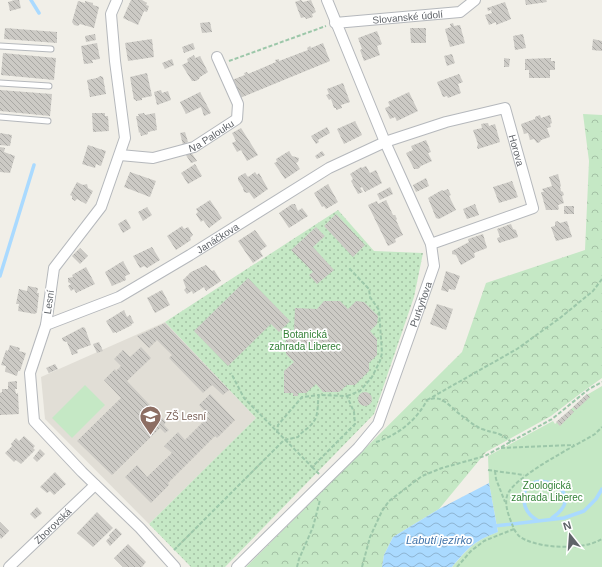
<svg xmlns="http://www.w3.org/2000/svg" width="602" height="567" viewBox="0 0 602 567" font-family="Arial,sans-serif">
  <defs>
    <pattern id="grass-dots" width="8" height="8" patternUnits="userSpaceOnUse"><rect width="8" height="8" fill="#c5e8c5"/><path d="M2 2h.1M6 6h.1" fill="none" stroke="#a3c0a4" stroke-width="1.8" stroke-linecap="round"/></pattern>
    <pattern id="forest-crowns" width="20" height="18" patternUnits="userSpaceOnUse"><rect width="20" height="18" fill="#c5e8c5"/><path d="M2 6a3 3 0 1 1 6 0M12 15a3 3 0 1 1 6 0" fill="none" stroke="#a3c0a4"/></pattern>
    <pattern id="water-waves" width="16" height="10" patternUnits="userSpaceOnUse"><rect width="16" height="10" fill="#aadaff"/><path d="M0 5q4-4 8 0t8 0" fill="none" stroke="#8eb4d2"/></pattern>
    <pattern id="building-back-hatch" width="6" height="6" patternUnits="userSpaceOnUse"><rect width="6" height="6" fill="#cccac5"/><path d="M-1 5l2 2M0 0l6 6M5-1l2 2" fill="none" stroke="#a9a8a4"/></pattern>
  </defs>
  <rect width="100%" height="100%" fill="#f1efe8"/>
  <path fill="#e1ded6" d="M 165,322 L 256,418 L 149,524 L 45,419 L 41,377 Z"/>
  <path fill="url(#grass-dots)" d="M 338,210 L 374,251 L 423,253 L 414,297 L 374,414 L 225,567 L 191,567 L 149,524 L 256,418 L 165,322 Z"/>
  <path fill="url(#forest-crowns)" d="M 583,114 L 602,115 L 602,378 L 581,393 L 551,416 L 486,452 L 439,509 L 393,537 L 384,555 L 382,567 L 246,567 L 462,352 L 486,283 L 585,250 L 589,161 Z"/>
  <g fill="#c5e8c5">
    <path d="M 85,385 L 105,405 L 72,438 L 52,418 Z"/>
    <path d="M 602,386 L 602,567 L 452,567 C 468,549 475,540 498,532 L 489,483 L 488,456 L 553,421 L 555,424 L 585,396 Z"/>
  </g>
  <path fill="url(#water-waves)" d="M 489,483 L 498,532 C 474,541 468,548 452,567 L 382,567 L 384,555 L 393,537 L 439,509 Z"/>
  <g fill="none" stroke-linecap="round" stroke-linejoin="round">
    <g stroke="#aadaff" stroke-width="3.5">
      <path d="M 31,0 L 39,13"/>
      <path d="M 0,276 L 34,165"/>
      <path d="M 537,520 C 530,516 525,511 524,501 C 520,462 595,488 552,518"/>
      <path d="M 494,526 L 564,518 L 584,511 L 596,499 L 602,489"/>
    </g>
  </g>
  <g fill="url(#building-back-hatch)">
    <path d="M 15,0 L 19,0 L 21,8 L 10,11 L 8,2 Z"/>
    <path d="M 131,0 L 142,0 L 147,3 L 146,5 L 149,6 L 147,12 L 144,11 L 138,25 L 123,18 Z"/>
    <path d="M 301,0 L 303,2 L 311,0 L 316,12 L 312,14 L 313,17 L 306,19 L 305,17 L 301,18 L 295,2 Z"/>
    <path d="M 525,0 L 546,0 L 547,2 L 526,5 Z"/>
    <path d="M 78,1 L 85,3 L 85,1 L 93,3 L 93,5 L 99,7 L 94,28 L 80,24 L 78,26 L 74,25 L 72,22 Z"/>
    <path d="M 505,2 L 511,19 L 496,25 L 496,22 L 489,25 L 485,15 L 492,13 L 491,10 L 488,11 L 487,8 Z"/>
    <path d="M 210,22 L 212,32 L 202,33 L 200,23 Z"/>
    <path d="M 453,23 L 454,26 L 460,25 L 465,43 L 450,47 L 445,29 L 451,27 L 450,24 Z"/>
    <path d="M 5,28 L 57,32 L 57,43 L 4,39 Z"/>
    <path d="M 410,28 L 426,28 L 426,43 L 411,43 Z"/>
    <path d="M 377,31 L 382,44 L 377,46 L 380,55 L 364,61 L 360,50 L 362,49 L 358,38 Z"/>
    <path d="M 95,34 L 96,40 L 86,42 L 85,36 Z"/>
    <path d="M 523,34 L 526,48 L 515,50 L 513,36 Z"/>
    <path d="M 152,39 L 154,57 L 128,61 L 125,43 Z"/>
    <path d="M 593,39 L 602,41 L 602,51 L 592,50 Z"/>
    <path d="M 97,43 L 100,59 L 92,60 L 93,63 L 84,64 L 81,46 Z"/>
    <path d="M 193,43 L 195,49 L 184,53 L 182,47 Z"/>
    <path d="M 323,43 L 330,61 L 240,98 L 232,80 L 245,75 L 244,73 L 247,72 L 248,74 L 276,62 L 275,60 L 279,59 L 279,61 L 308,50 L 307,48 L 310,46 L 311,48 Z"/>
    <path d="M 3,53 L 56,58 L 54,80 L 1,75 Z"/>
    <path d="M 452,54 L 455,63 L 447,66 L 444,56 Z"/>
    <path d="M 194,55 L 195,58 L 200,56 L 208,72 L 200,77 L 199,79 L 196,81 L 192,81 L 182,65 L 188,62 L 187,59 Z"/>
    <path d="M 504,58 L 510,59 L 509,67 L 504,67 Z"/>
    <path d="M 551,58 L 551,61 L 555,61 L 555,70 L 550,70 L 550,78 L 529,78 L 529,70 L 525,70 L 525,59 Z"/>
    <path d="M 172,59 L 174,65 L 165,69 L 162,63 Z"/>
    <path d="M 147,73 L 152,96 L 142,98 L 142,100 L 136,101 L 135,99 L 134,100 L 130,77 Z"/>
    <path d="M 459,74 L 463,82 L 458,84 L 461,93 L 448,98 L 447,96 L 443,97 L 437,82 Z"/>
    <path d="M 100,76 L 103,77 L 106,94 L 90,97 L 87,80 L 97,78 Z"/>
    <path d="M 343,83 L 350,102 L 341,105 L 342,108 L 336,110 L 336,108 L 334,108 L 331,99 L 329,100 L 326,95 L 329,94 L 327,89 Z"/>
    <path d="M 0,90 L 52,94 L 50,116 L 0,111 Z"/>
    <path d="M 161,90 L 162,93 L 168,91 L 171,100 L 157,105 L 154,92 Z"/>
    <path d="M 200,92 L 211,113 L 204,116 L 201,107 L 186,114 L 180,102 Z"/>
    <path d="M 409,92 L 418,111 L 397,121 L 395,117 L 390,119 L 385,108 L 390,106 L 388,102 Z"/>
    <path d="M 92,113 L 105,113 L 105,116 L 108,116 L 109,131 L 93,132 Z"/>
    <path d="M 144,113 L 145,115 L 155,113 L 157,130 L 148,132 L 148,134 L 141,136 L 140,132 L 139,133 L 136,116 L 139,116 L 138,114 Z"/>
    <path d="M 540,115 L 541,118 L 550,115 L 552,123 L 550,124 L 551,127 L 547,128 L 550,137 L 541,140 L 540,142 L 537,143 L 534,139 L 530,140 L 528,133 L 524,134 L 521,124 L 535,119 L 535,117 Z"/>
    <path d="M 355,121 L 362,135 L 344,144 L 337,129 Z"/>
    <path d="M 487,123 L 488,123 L 489,126 L 495,124 L 500,142 L 478,149 L 477,147 L 478,144 L 473,130 L 482,128 L 481,124 Z"/>
    <path d="M 327,127 L 330,133 L 318,140 L 319,142 L 316,144 L 311,136 Z"/>
    <path d="M 241,128 L 258,155 L 247,161 L 241,150 L 237,152 L 232,143 L 236,141 L 232,133 Z"/>
    <path d="M 185,132 L 188,142 L 183,145 L 180,133 Z"/>
    <path d="M 0,133 L 12,135 L 10,146 L 0,145 Z"/>
    <path d="M 426,140 L 431,152 L 428,153 L 432,161 L 421,166 L 418,169 L 414,169 L 406,153 L 413,150 L 411,146 Z"/>
    <path d="M 88,145 L 106,151 L 101,166 L 96,164 L 95,168 L 82,164 Z"/>
    <path d="M 0,147 L 5,148 L 4,152 L 15,156 L 10,173 L 0,172 Z"/>
    <path d="M 289,151 L 292,156 L 299,158 L 298,162 L 296,163 L 300,169 L 285,179 L 274,163 L 277,162 L 276,159 Z"/>
    <path d="M 322,151 L 325,155 L 317,159 L 315,156 Z"/>
    <path d="M 191,152 L 197,161 L 191,163 L 186,155 Z"/>
    <path d="M 195,164 L 202,176 L 188,184 L 181,173 Z"/>
    <path d="M 366,166 L 370,173 L 376,170 L 382,183 L 365,192 L 362,187 L 360,188 L 363,192 L 358,194 L 351,181 L 353,179 L 350,174 L 361,167 L 362,168 Z"/>
    <path d="M 130,172 L 156,181 L 150,197 L 124,187 Z"/>
    <path d="M 255,172 L 257,175 L 259,173 L 268,189 L 254,199 L 249,192 L 248,193 L 244,192 L 243,188 L 238,180 L 238,177 L 245,173 L 248,177 Z"/>
    <path d="M 558,174 L 561,186 L 560,187 L 561,191 L 563,192 L 564,195 L 562,196 L 564,203 L 558,205 L 559,209 L 557,210 L 546,210 L 541,192 L 544,192 L 542,189 L 552,186 L 549,177 Z"/>
    <path d="M 426,178 L 429,186 L 416,192 L 413,185 Z"/>
    <path d="M 512,181 L 518,197 L 499,203 L 493,187 Z"/>
    <path d="M 77,182 L 83,185 L 87,184 L 88,188 L 93,191 L 86,204 L 77,199 L 75,201 L 72,199 L 72,196 L 70,195 Z"/>
    <path d="M 328,184 L 338,202 L 326,209 L 324,206 L 322,207 L 314,193 Z"/>
    <path d="M 390,187 L 393,194 L 380,200 L 377,194 Z"/>
    <path d="M 448,189 L 451,195 L 449,196 L 456,210 L 439,219 L 436,218 L 428,198 L 442,190 L 443,191 Z"/>
    <path d="M 210,200 L 222,218 L 209,228 L 203,220 L 201,222 L 196,214 L 198,212 L 196,209 Z"/>
    <path d="M 386,200 L 393,215 L 395,215 L 397,219 L 396,220 L 403,235 L 395,239 L 396,242 L 388,246 L 368,205 L 377,201 L 378,204 Z"/>
    <path d="M 292,204 L 295,204 L 298,211 L 302,208 L 308,216 L 289,228 L 279,213 Z"/>
    <path d="M 475,204 L 479,215 L 467,219 L 463,209 Z"/>
    <rect x="564" y="206" width="10" height="8"/>
    <path d="M 147,207 L 152,215 L 143,221 L 138,212 Z"/>
    <path d="M 336,214 L 365,245 L 353,257 L 324,226 Z"/>
    <path d="M 126,219 L 131,228 L 123,233 L 118,224 Z"/>
    <path d="M 557,221 L 560,223 L 567,221 L 572,237 L 556,241 L 551,227 L 555,226 L 555,222 Z"/>
    <path d="M 511,224 L 513,229 L 516,230 L 518,237 L 499,243 L 497,238 L 500,237 L 497,229 Z"/>
    <path d="M 182,226 L 184,229 L 188,227 L 193,235 L 190,238 L 191,240 L 176,250 L 167,236 Z"/>
    <path d="M 316,227 L 325,236 L 313,247 L 334,270 L 317,284 L 309,275 L 313,272 L 291,250 Z"/>
    <path d="M 255,230 L 267,246 L 260,251 L 263,256 L 253,263 L 238,241 Z"/>
    <path d="M 483,234 L 487,248 L 474,253 L 475,257 L 461,265 L 456,255 L 452,254 L 452,251 L 469,242 L 468,239 Z"/>
    <path d="M 152,247 L 160,260 L 147,268 L 144,266 L 140,268 L 133,256 Z"/>
    <path d="M 80,248 L 88,256 L 80,264 L 72,256 Z"/>
    <path d="M 123,261 L 130,274 L 125,276 L 126,280 L 112,286 L 105,272 Z"/>
    <path d="M 206,265 L 212,271 L 214,270 L 221,281 L 206,291 L 204,287 L 193,294 L 192,291 L 187,294 L 184,290 L 186,288 L 183,280 L 191,272 Z"/>
    <path d="M 86,267 L 95,284 L 76,293 L 74,289 L 71,291 L 68,286 L 71,284 L 68,282 L 68,278 L 73,277 L 72,275 Z"/>
    <path d="M 446,271 L 460,276 L 455,290 L 449,289 L 448,292 L 441,290 Z"/>
    <path d="M 248,278 L 290,321 L 279,332 L 271,324 L 228,366 L 194,331 Z"/>
    <path d="M 28,286 L 38,288 L 37,293 L 39,293 L 37,312 L 35,314 L 18,311 L 19,304 L 16,304 L 19,289 L 27,291 Z"/>
    <path d="M 162,290 L 170,305 L 155,313 L 147,298 Z"/>
    <path d="M 324,301 L 340,301 L 348,309 L 356,301 L 364,302 L 378,316 L 377,324 L 370,331 L 377,339 L 377,355 L 369,363 L 369,371 L 355,385 L 347,385 L 339,392 L 323,392 L 316,384 L 306,393 L 298,393 L 298,396 L 293,396 L 293,393 L 284,393 L 284,371 L 294,362 L 286,354 L 286,338 L 294,330 L 295,308 L 317,309 Z"/>
    <path d="M 437,304 L 453,309 L 446,330 L 430,324 Z"/>
    <path d="M 124,310 L 127,317 L 130,315 L 134,323 L 131,324 L 132,325 L 116,333 L 116,332 L 113,333 L 106,321 Z"/>
    <path d="M 165,323 L 229,390 L 223,395 L 212,385 L 203,393 L 169,358 L 172,355 L 157,340 L 149,348 L 137,336 Z"/>
    <path d="M 83,327 L 85,328 L 91,345 L 77,350 L 78,353 L 72,355 L 67,342 L 63,341 L 62,338 Z"/>
    <path d="M 99,342 L 103,351 L 97,353 L 93,344 Z"/>
    <path d="M 10,345 L 20,348 L 19,351 L 26,353 L 20,371 L 18,371 L 17,376 L 6,372 L 5,371 L 6,366 L 1,365 L 6,350 L 8,351 Z"/>
    <path d="M 141,347 L 151,358 L 127,381 L 166,422 L 164,425 L 169,430 L 165,433 L 160,428 L 112,475 L 77,441 L 121,398 L 104,380 L 115,369 L 116,371 L 121,366 L 114,359 L 123,350 L 130,357 Z"/>
    <path d="M 55,364 L 58,369 L 49,373 L 46,368 Z"/>
    <path d="M 17,381 L 17,389 L 15,389 L 16,394 L 18,393 L 19,414 L 0,415 L 0,393 L 2,392 L 2,389 L 8,389 L 8,382 Z"/>
    <circle cx="365" cy="399" r="7"/>
    <path d="M 210,394 L 235,420 L 217,438 L 215,436 L 168,483 L 169,485 L 151,503 L 125,477 L 137,465 L 147,477 L 172,453 L 164,446 L 178,432 L 185,440 L 209,416 L 199,405 Z"/>
    <path d="M 587,394 L 590,397 L 576,410 L 573,407 Z"/>
    <path d="M 571,409 L 574,412 L 560,426 L 556,422 Z"/>
    <path d="M 24,436 L 35,446 L 33,448 L 35,450 L 21,464 L 16,460 L 14,462 L 5,453 L 12,446 L 11,444 L 16,438 L 19,441 Z"/>
    <path d="M 40,449 L 45,454 L 37,462 L 33,458 Z"/>
    <path d="M 55,472 L 66,484 L 54,495 L 50,491 L 47,493 L 40,487 Z"/>
    <path d="M 37,507 L 42,513 L 35,519 L 30,514 Z"/>
    <path d="M 97,512 L 113,528 L 93,547 L 77,533 Z"/>
    <path d="M 0,522 L 9,531 L 1,539 L 0,537 Z"/>
    <path d="M 116,528 L 122,534 L 110,546 L 106,541 L 110,537 L 109,535 Z"/>
    <path d="M 128,544 L 146,562 L 142,567 L 123,567 L 114,558 Z"/>
  </g>
  <g fill="none" stroke-linecap="round" stroke-linejoin="round">
    <defs>
      <g id="service">
        <path d="M 0,46 L 51,49"/>
        <path d="M 0,83 L 49,86"/>
        <path d="M 0,117 L 48,121"/>
      </g>
      <g id="minor">
        <path d="M 117,0 L 111,14 L 115,61 L 125,138 L 101,207 L 54,268 L 46,325 L 30,373 L 34,421 L 82,472 L 140,528 L 175,567"/>
        <path id="s1" d="M 335,23 L 460,12 L 475,0"/>
        <path id="s2" d="M 120,155 L 153,158 L 194,147 L 237,119 L 238,104 L 217,57"/>
        <path id="s3" d="M 46,325 L 119,297 L 190,255 L 329,168 L 385,142 L 446,122 L 505,108 L 533,208 L 431,244"/>
        <path id="s4" d="M 9,567 L 95,485"/>
        <path id="s5" d="M 237,567 L 358,448 L 378,424 L 434,266 L 431,244 L 385,142 L 327,0"/>
      </g>
    </defs>
    <use href="#service" stroke="#b5b8bc" stroke-width="7"/>
    <use href="#minor" stroke="#b5b8bc" stroke-width="12"/>
    <g stroke="#9cc7a9" stroke-width="2" stroke-dasharray="4 2" stroke-linecap="butt">
      <path d="M 229,61 L 326,26"/>
      <path d="M 347,396 L 360,391 L 372,377 L 380,361 L 382,353 L 379,310 L 370,297 L 369,289 L 348,267"/>
      <path d="M 431,399 C 443,395 452,409 461,415 C 467,420 475,426 482,429 C 495,434 499,431 511,442"/>
      <path d="M 427,400 L 517,349 L 560,318 L 593,291 L 602,279"/>
      <path d="M 277,433 L 278,425 L 302,397 L 319,395"/>
      <path d="M 376,442 C 398,435 417,420 427,400"/>
      <path d="M 501,448 L 574,445"/>
      <path d="M 312,467 L 319,474"/>
      <path d="M 488,470 L 524,475"/>
      <path d="M 495,471 L 496,479 L 505,502"/>
      <path d="M 514,529 C 515,531 517,534 519,536 C 535,548 572,549 590,544 C 594,543 598,541 602,539"/>
      <path d="M 174,550 L 284,440 L 298,437 C 302,431 310,428 314,421 C 319,414 317,403 319,395 L 347,396 L 354,412 L 355,424 L 312,467 L 244,398 L 231,373"/>
      <path d="M 297,567 L 299,559 L 313,527 L 320,500"/>
      <path d="M 362,567 L 370,537 L 382,511 L 389,501 L 422,476 L 442,468 L 485,456 L 552,419 L 589,389 L 602,382"/>
      <path d="M 457,567 L 471,551 L 484,541 L 514,529 C 510,519 504,506 507,496 C 512,477 577,445 595,434 L 602,427"/>
    </g>
    <use href="#service" stroke="#fff" stroke-width="5"/>
    <use href="#minor" stroke="#fff" stroke-width="10"/>
  </g>
  <defs>
    <symbol id="school-pin" viewBox="-11 -11 22 30"><path d="M0 17L-7.5 6A9.5 9.5 0 1 1 7.5 6Z" fill="#8d6e63" stroke="#fff"/><path d="M0-5L7-2L0 1L-7-2ZM-4 1L0 2.5L4 1V4Q0 6-4 4Z" fill="#fff"/></symbol>
  </defs>
  <g fill-rule="evenodd">
    <use href="#school-pin" x="138" y="404" width="25" height="34"/>
  </g>
  <g text-anchor="middle" dominant-baseline="central" stroke-width="3.5" stroke-linejoin="round" paint-order="stroke">
    <g font-size="10" fill="#5f6368" stroke="#fff">
      <text stroke="none"><textPath href="#s1" startOffset="73">Slovanské údolí</textPath></text>
      <text stroke="none"><textPath href="#s2" startOffset="96">Na Palouku</textPath></text>
      <text stroke="none"><textPath href="#s3" startOffset="555">Horova</textPath></text>
      <text stroke="none"><textPath href="#s3" startOffset="193">Janáčkova</textPath></text>
      <text transform="translate(49 302) rotate(-82)">Lesní</text>
      <text stroke="none"><textPath href="#s5" startOffset="328">Purkyňova</textPath></text>
      <text stroke="none"><textPath href="#s4" startOffset="60">Zborovská</textPath></text>
    </g>
    <g font-size="10" fill="#348238" stroke="#fff">
      <text x="305" y="334">Botanická<tspan x="305" dy="12">zahrada Liberec</tspan></text>
      <text x="547" y="485">Zoologická<tspan x="547" dy="12">zahrada Liberec</tspan></text>
    </g>
    <g font-size="10" fill="#785e54" stroke="#fff" text-anchor="start">
      <text x="166" y="416">ZŠ Lesní</text>
    </g>
    <g font-size="11" font-style="italic" fill="#4174aa" stroke="#fff">
      <text x="439" y="540">Labutí jezírko</text>
    </g>
  </g>
  <g transform="translate(570 535) rotate(343)" stroke="#ffffff" stroke-width="3" paint-order="stroke">
  <path d="M0-3L7 15L0 10L-7 15Z" fill="#5f6368"/>
  <text y="-6" font-size="11" font-weight="bold" text-anchor="middle" fill="#5f6368">N</text>
  </g>
</svg>
